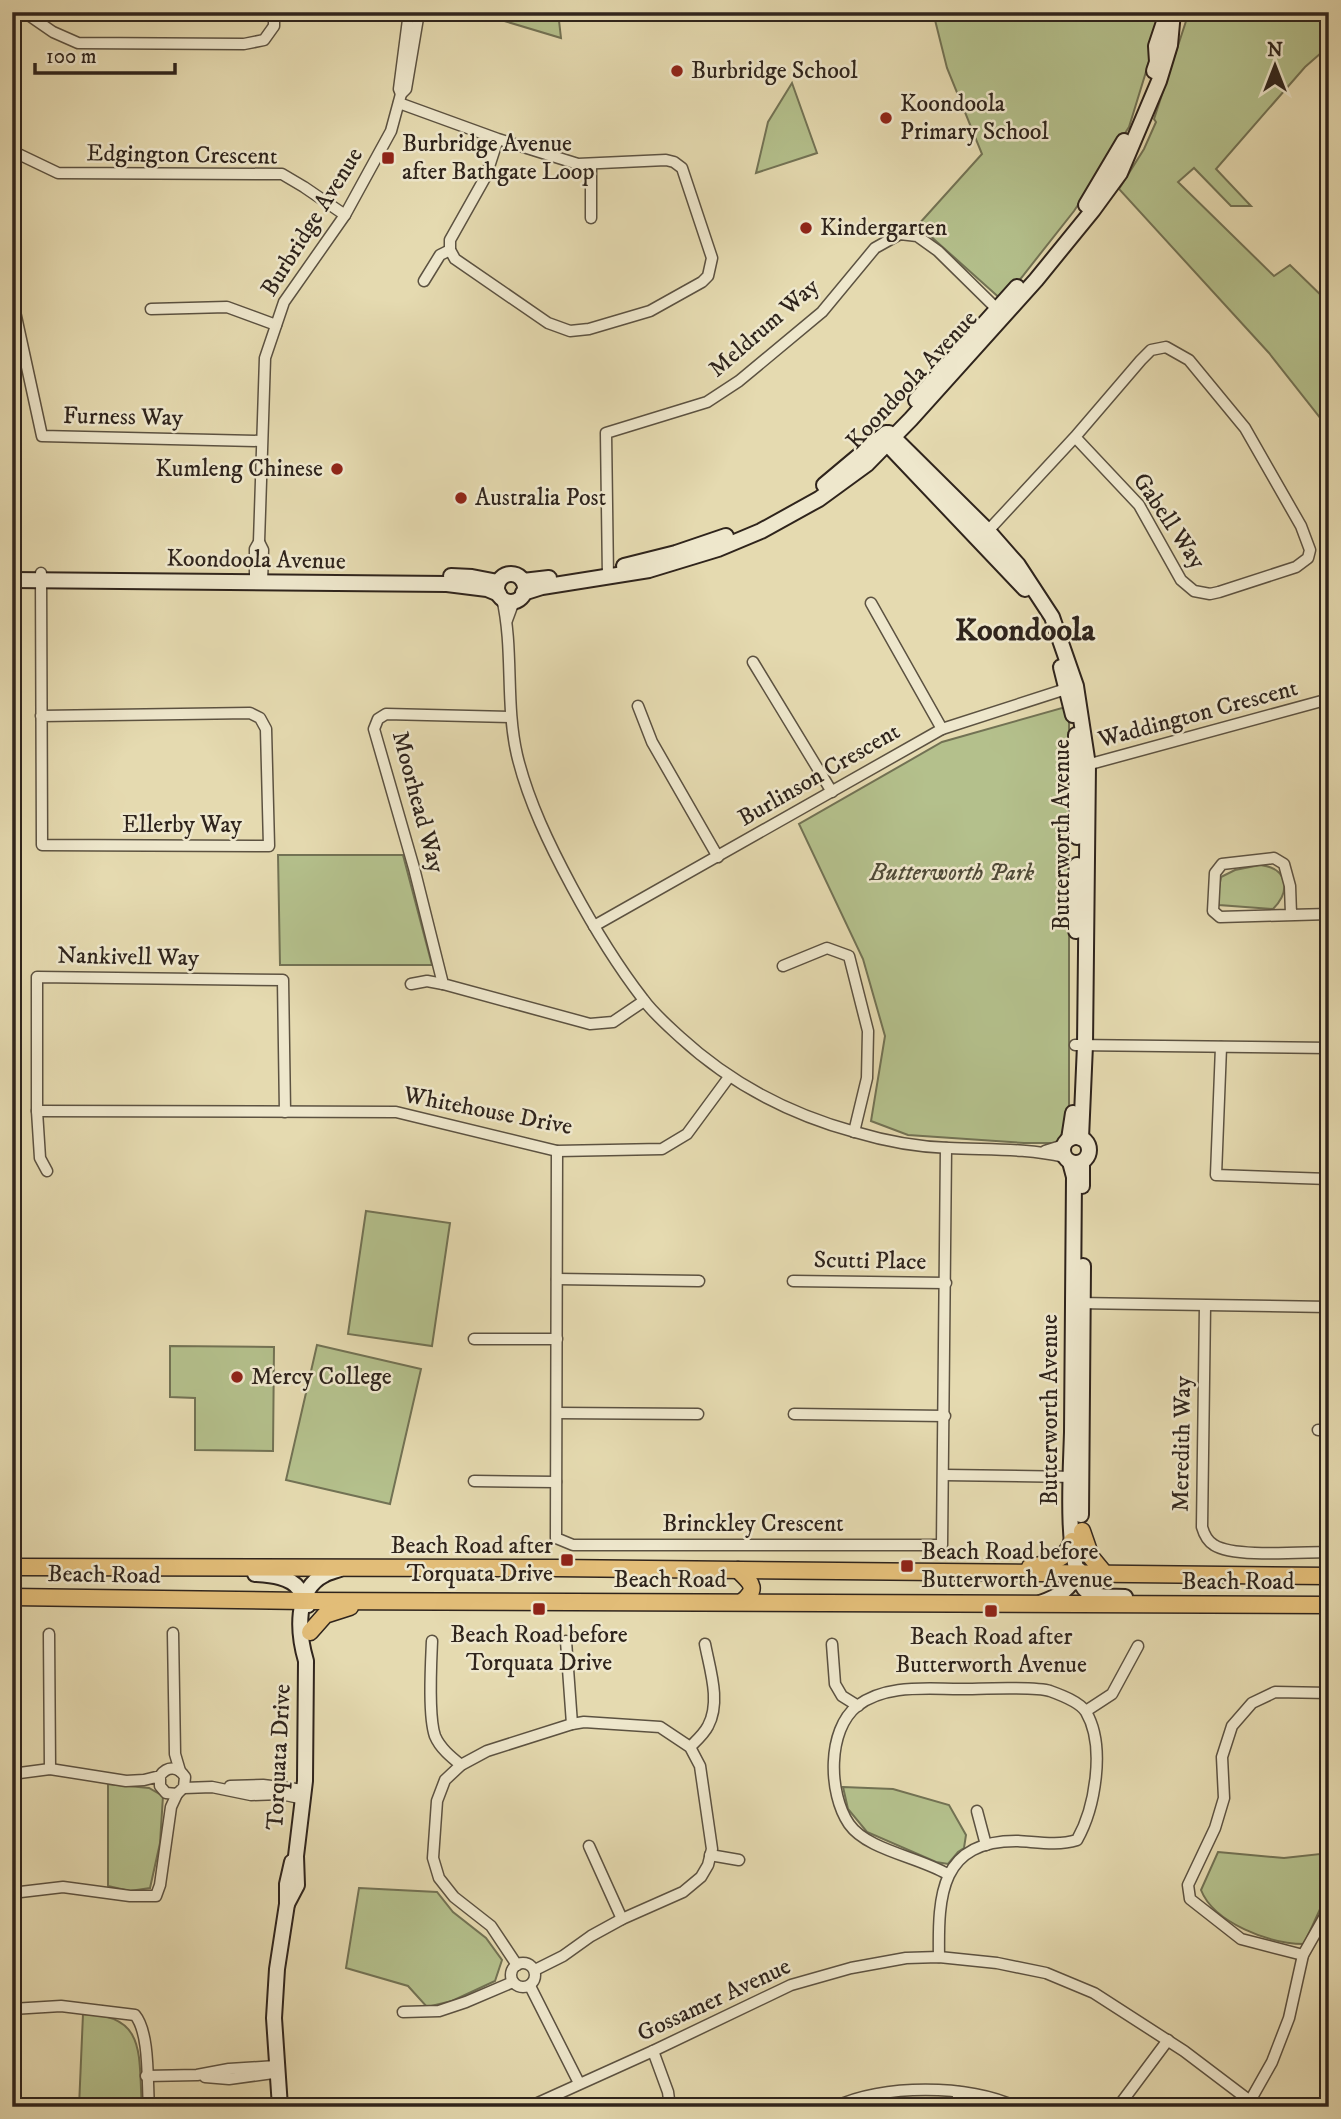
<svg xmlns="http://www.w3.org/2000/svg" width="1341" height="2119" viewBox="0 0 1341 2119" font-family="'IM FELL DW Pica',serif">
  <rect width="100%" height="100%" fill="#e5dab0"/>
  <filter id="stains"><feTurbulence type="fractalNoise" baseFrequency=".00286" numOctaves="4"/><feColorMatrix values="0 0 0 0 .2 0 0 0 0 .09 0 0 0 0 .02 0 0 0 .5 -.17"/></filter>
  <radialGradient id="worn" r=".72"><stop offset=".6" stop-color="#630" stop-opacity="0"/><stop offset="1" stop-color="#630" stop-opacity=".3"/></radialGradient>
  <g fill="#b4c08c" stroke="#727254" stroke-width="2">
    <path d="M 474,12 L 558,12 L 561,38 Z"/>
    <path d="M 933,12 L 1160,12 L 1157,36 L 1129,127 L 1074,211 L 1003,301 L 918,225 L 982,154 L 947,68 Z"/>
    <path d="M 1189,12 L 1329,12 L 1329,46 L 1305,67 L 1216,169 L 1251,206 L 1231,206 L 1194,168 L 1178,182 L 1274,276 L 1290,265 L 1329,303 L 1329,429 L 1269,353 L 1119,189 L 1144,149 L 1156,122 L 1154,119 Z"/>
    <path d="M 792,83 L 817,153 L 756,173 L 768,122 Z"/>
    <path d="M 1069,706 L 1069,1143 L 1024,1143 L 908,1135 L 871,1121 L 885,1036 L 863,959 L 799,824 L 942,742 Z"/>
    <path d="M 278,855 L 403,855 L 432,965 L 280,965 Z"/>
    <path d="M 1260,865 C 1288,868 1291,891 1273,909 L 1219,905 L 1218,894 L 1221,877 L 1235,870 Z"/>
    <path d="M 366,1211 L 450,1223 L 432,1346 L 348,1334 Z"/>
    <path d="M 317,1345 L 421,1369 L 390,1504 L 286,1480 Z"/>
    <path d="M 170,1346 L 274,1347 L 273,1451 L 195,1450 L 195,1398 L 170,1397 Z"/>
    <path d="M 108,1784 L 149,1788 L 163,1796 L 160,1843 L 150,1888 L 130,1891 L 108,1886 Z"/>
    <path d="M 843,1787 L 893,1789 L 949,1805 L 966,1835 L 964,1848 L 958,1852 L 948,1864 L 936,1862 L 867,1832 L 848,1809 Z"/>
    <path d="M 1218,1852 L 1284,1858 L 1329,1853 L 1329,1898 L 1321,1907 L 1304,1944 C 1270,1944 1214,1923 1201,1890 Z"/>
    <path d="M 359,1888 L 437,1892 L 453,1912 L 486,1938 L 502,1960 L 495,1981 L 452,2001 L 427,2007 L 408,1986 L 346,1968 Z"/>
    <path d="M 83,2014 C 148,2014 138,2057 142,2107 L 79,2107 Z"/>
  </g>
  <g fill="none" stroke-linecap="round" stroke-linejoin="round">
    <defs>
      <g id="street">
        <path d="M 24,12 L 53,32 L 78,43 L 244,44 L 264,40 L 274,26 L 274,12"/>
        <path d="M 401,94 L 399,89 L 409,12"/>
        <path d="M 399,103 L 498,139 L 578,164 L 666,160 L 674,162 L 682,168 L 712,258 L 708,276 L 702,282 L 650,311 L 589,329 L 570,331 L 548,323 L 455,259 L 450,250 L 450,240 L 486,176 L 498,139"/>
        <path d="M 12,151 L 58,173 L 282,174 L 304,187 L 345,215"/>
        <path d="M 591,218 L 591,164"/>
        <path d="M 424,281 L 440,255 L 450,250"/>
        <path d="M 12,298 L 42,436 L 260,441"/>
        <path d="M 151,309 L 227,307 L 276,325"/>
        <path d="M 985,534 L 1075,437 L 1141,360 L 1151,350 L 1166,347 L 1189,360 L 1245,428 L 1301,526 L 1310,550 L 1308,558 L 1296,567 L 1219,592 L 1210,594 L 1194,591 L 1181,580 L 1139,505 L 1075,437"/>
        <path d="M 259,542 L 263,550 L 262,583"/>
        <path d="M 608,578 L 606,433 L 707,402 L 739,381 L 822,312 L 875,248 L 900,234 L 917,236 L 938,251 L 1001,313"/>
        <path d="M 255,583 L 255,549 L 259,542 L 265,358 L 284,302 L 345,215 L 391,131 L 401,94 L 406,89 L 419,12"/>
        <path d="M 502,598 C 514,649 505,703 517,755 C 528,801 550,846 572,887 C 593,926 616,964 643,999 C 653,1013 667,1025 680,1037 C 730,1083 789,1114 855,1132 C 885,1141 917,1147 949,1148 C 987,1150 1027,1148 1064,1157"/>
        <path d="M 871,603 L 942,729"/>
        <path d="M 507,620 L 514,601"/>
        <path d="M 753,662 L 832,792"/>
        <path d="M 638,706 L 652,742 L 718,857"/>
        <path d="M 41,716 L 250,713 L 260,718 L 266,729 L 269,846 L 42,845 L 41,573"/>
        <path d="M 510,717 L 386,714 L 378,719 L 374,729 L 414,868 L 443,984 L 590,1024 L 613,1022 L 644,1001"/>
        <path d="M 1083,766 L 1329,699"/>
        <path d="M 1291,914 L 1290,886 L 1284,864 L 1274,858 L 1222,864 L 1215,873 L 1213,911 L 1220,917 L 1329,914"/>
        <path d="M 594,926 L 942,729 L 1069,688"/>
        <path d="M 783,966 L 827,948 L 849,956 L 868,1031 L 867,1078 L 854,1132"/>
        <path d="M 411,984 L 427,981 L 443,984"/>
        <path d="M 1075,1045 L 1329,1048"/>
        <path d="M 1221,1047 L 1216,1175 L 1329,1179"/>
        <path d="M 37,1111 L 396,1112 L 557,1151 L 662,1149 L 687,1134 L 729,1077"/>
        <path d="M 557,1151 L 556,1538 L 573,1545 L 942,1545 L 946,1148"/>
        <path d="M 1045,1151 L 1064,1145"/>
        <path d="M 47,1171 L 40,1158 L 37,1111 L 37,977 L 283,980 L 285,1112"/>
        <path d="M 557,1279 L 699,1281"/>
        <path d="M 793,1281 L 946,1283"/>
        <path d="M 1077,1303 L 1329,1307"/>
        <path d="M 1205,1306 L 1202,1527 C 1204,1534 1207,1541 1214,1545 C 1234,1558 1302,1552 1329,1552"/>
        <path d="M 474,1339 L 557,1339"/>
        <path d="M 557,1413 L 698,1414"/>
        <path d="M 794,1414 L 945,1416"/>
        <path d="M 1318,1430 L 1329,1430"/>
        <path d="M 944,1475 L 1077,1477"/>
        <path d="M 474,1481 L 556,1482"/>
        <path d="M 173,1633 L 175,1754 L 180,1771"/>
        <path d="M 49,1634 L 50,1769"/>
        <path d="M 432,1641 C 431,1664 428,1716 435,1736 C 440,1748 451,1757 461,1765"/>
        <path d="M 566,1641 L 572,1724"/>
        <path d="M 832,1644 L 835,1684 L 842,1696 L 858,1706"/>
        <path d="M 1086,1711 L 1112,1694 L 1138,1646"/>
        <path d="M 690,1747 C 696,1741 704,1734 708,1726 C 721,1702 710,1670 705,1644"/>
        <path d="M 12,1774 L 50,1769 L 126,1781 L 144,1780 L 160,1776 C 167,1766 178,1766 185,1777 L 184,1787 L 177,1794 L 166,1793 L 160,1786 L 160,1776"/>
        <path d="M 230,1786 L 263,1785 L 304,1790"/>
        <path d="M 184,1788 L 212,1787 L 251,1795 L 281,1794 L 304,1799"/>
        <path d="M 977,1811 L 986,1845"/>
        <path d="M 589,1846 L 622,1919"/>
        <path d="M 710,1855 L 739,1860"/>
        <path d="M 12,1893 L 63,1887 L 130,1896 L 156,1896 L 160,1885 L 171,1807 L 177,1794"/>
        <path d="M 1303,1955 L 1241,1939 L 1190,1899 L 1188,1885 L 1215,1828 L 1224,1798 L 1222,1757 L 1232,1726 L 1252,1703 L 1275,1692 L 1329,1693"/>
        <path d="M 939,1957 C 938,1895 940,1840 1018,1841 C 1037,1842 1058,1846 1077,1840 C 1095,1808 1106,1746 1086,1712 C 1080,1702 1061,1695 1050,1691 C 1035,1686 980,1689 960,1689 C 926,1689 886,1684 857,1706 C 827,1730 828,1793 849,1824 C 867,1850 919,1857 947,1874"/>
        <circle cx="523" cy="1975" r="12"/>
        <path d="M 517,1965 L 491,1926 L 454,1897 L 439,1878 L 433,1858 L 437,1801 L 445,1780 L 461,1765 L 487,1751 L 572,1724 L 584,1722 L 660,1727 L 690,1747 L 700,1766 L 712,1849 L 708,1865 L 701,1877 L 683,1892 L 622,1919 L 591,1936 L 563,1956 L 535,1970"/>
        <path d="M 530,1986 L 579,2083"/>
        <path d="M 12,2009 L 61,2006 L 135,2015 C 150,2033 147,2082 149,2107"/>
        <path d="M 403,2012 L 439,2011 L 466,2002 L 513,1982"/>
        <path d="M 653,2051 L 668,2092 L 670,2107"/>
        <path d="M 146,2076 L 197,2075 L 229,2069 L 276,2066"/>
        <path d="M 205,2077 L 229,2079 L 273,2073"/>
        <path d="M 1250,2101 L 1272,2062 L 1289,2018 L 1303,1955 L 1329,1909"/>
        <path d="M 529,2107 L 653,2051 L 791,1985 L 851,1968 L 906,1958 L 939,1957 L 997,1963 L 1046,1973 L 1094,1993 L 1184,2051 L 1250,2101 L 1261,2107"/>
        <path d="M 835,2107 C 880,2084 971,2084 1016,2107"/>
        <path d="M 956,2107 L 959,2092"/>
        <path d="M 1118,2107 L 1168,2040"/>
      </g>
      <g id="secondary">
        <path d="M 1154,71 L 1157,62 L 1156,46 L 1166,16"/>
        <path d="M 1086,205 L 1124,141"/>
        <path d="M 916,400 L 1017,287"/>
        <path d="M 889,433 L 988,531 L 1018,565 L 1052,617 L 1076,686 L 1088,765 L 1085,1045 L 1081,1138"/>
        <path d="M 892,449 L 1025,589"/>
        <path d="M 824,485 L 886,433"/>
        <path d="M 624,566 L 676,553 L 726,536"/>
        <circle cx="511" cy="588" r="14"/>
        <path d="M 451,576 L 472,577 L 498,582"/>
        <path d="M 12,580 L 447,584 L 487,589 L 499,594"/>
        <path d="M 523,581 L 549,578"/>
        <path d="M 523,593 L 542,587 L 649,570 L 718,549 L 761,531 L 819,499 L 867,464 L 911,419 L 1036,280 L 1093,210 L 1120,173 L 1159,81 L 1170,45 L 1173,12"/>
        <path d="M 1061,667 L 1073,715"/>
        <path d="M 1076,735 L 1077,837"/>
        <path d="M 1076,931 L 1073,898 L 1077,865"/>
        <circle cx="1076" cy="1150" r="13"/>
        <path d="M 1069,1139 L 1073,1113"/>
        <path d="M 1070,1162 L 1074,1177 C 1073,1262 1073,1347 1072,1432 C 1071,1471 1065,1552 1082,1585 C 1089,1600 1111,1596 1125,1597"/>
        <path d="M 1082,1162 L 1082,1186"/>
        <path d="M 1081,1515 L 1083,1266"/>
        <path d="M 255,1574 C 269,1575 290,1576 299,1589 C 303,1594 304,1600 308,1605"/>
        <path d="M 1040,1603 C 1059,1597 1071,1588 1079,1570"/>
        <path d="M 287,1904 L 297,1885 L 296,1856 L 305,1781 L 306,1661 C 298,1634 294,1590 324,1575 C 329,1572 335,1571 340,1569"/>
        <path d="M 280,2107 L 274,2018 L 277,1969 L 287,1904 L 287,1884 L 292,1862"/>
      </g>
      <g id="primary">
        <path d="M 1082,1531 L 1091,1557 L 1105,1574"/>
        <path d="M 12,1567 L 555,1568 L 1329,1576"/>
        <path d="M 1030,1567 C 1049,1564 1066,1561 1072,1541"/>
        <path d="M 738,1570 C 751,1583 759,1588 742,1602"/>
        <path d="M 12,1597 L 304,1601 L 1329,1605"/>
        <path d="M 310,1632 L 325,1615 L 350,1607"/>
      </g>
    </defs>
    <use href="#street" stroke="#5c5241" stroke-width="13"/>
    <use href="#secondary" stroke="#2f241c" stroke-width="18"/>
    <use href="#primary" stroke="#2f241c" stroke-width="19"/>
    <use href="#street" stroke="#eee7cc" stroke-width="10"/>
    <use href="#secondary" stroke="#eee7cc" stroke-width="14"/>
    <use href="#primary" stroke="#e2bd78" stroke-width="16"/>
  </g>
  <g fill="#8f2418" stroke="#eee7cc" stroke-width="2.5">
    <circle cx="677" cy="71" r="7"/>
    <circle cx="886" cy="118" r="7"/>
    <rect x="381" y="151" width="14" height="14" rx="3.5"/>
    <circle cx="806" cy="228" r="7"/>
    <circle cx="337" cy="469" r="7"/>
    <circle cx="461" cy="498" r="7"/>
    <circle cx="237" cy="1377" r="7"/>
    <rect x="560" y="1553" width="14" height="14" rx="3.5"/>
    <rect x="900" y="1559" width="14" height="14" rx="3.5"/>
    <rect x="532" y="1602" width="14" height="14" rx="3.5"/>
    <rect x="984" y="1604" width="14" height="14" rx="3.5"/>
  </g>
  <g text-anchor="middle" dominant-baseline="central" stroke-width="5" stroke-linejoin="round" paint-order="stroke">
    <g font-size="24" fill="#2f241c" stroke="#eee7cc" text-anchor="start">
      <text x="691" y="71">Burbridge School</text>
      <text x="900" y="104">Koondoola<tspan x="900" dy="28">Primary School</tspan></text>
      <text x="402" y="144">Burbridge Avenue<tspan x="402" dy="28">after Bathgate Loop</tspan></text>
      <text x="820" y="228">Kindergarten</text>
      <text x="323" y="469" text-anchor="end">Kumleng Chinese</text>
      <text x="475" y="498">Australia Post</text>
      <text x="251" y="1377">Mercy College</text>
      <text x="553" y="1546" text-anchor="end">Beach Road after<tspan x="553" dy="28">Torquata Drive</tspan></text>
      <text x="921" y="1552">Beach Road before<tspan x="921" dy="28">Butterworth Avenue</tspan></text>
      <text x="539" y="1635" text-anchor="middle">Beach Road before<tspan x="539" dy="28">Torquata Drive</tspan></text>
      <text x="991" y="1637" text-anchor="middle">Beach Road after<tspan x="991" dy="28">Butterworth Avenue</tspan></text>
    </g>
    <g font-size="24" fill="#2f241c" stroke="#eee7cc">
      <text transform="translate(182 155) rotate(1)">Edgington Crescent</text>
      <text transform="translate(312 222) rotate(-58)">Burbridge Avenue</text>
      <text transform="translate(764 328) rotate(-41)">Meldrum Way</text>
      <text transform="translate(912 380) rotate(-47)">Koondoola Avenue</text>
      <text transform="translate(123 417) rotate(1)">Furness Way</text>
      <text transform="translate(1169 521) rotate(56)">Gabell Way</text>
      <text transform="translate(256 560) rotate(1)">Koondoola Avenue</text>
      <text transform="translate(1198 714) rotate(-15)">Waddington Crescent</text>
      <text transform="translate(819 775) rotate(-30)">Burlinson Crescent</text>
      <text transform="translate(418 802) rotate(75)">Moorhead Way</text>
      <text x="182" y="825">Ellerby Way</text>
      <text transform="translate(1062 835) rotate(-90)">Butterworth Avenue</text>
      <text transform="translate(128 957) rotate(1)">Nankivell Way</text>
      <text transform="translate(488 1111) rotate(11)">Whitehouse Drive</text>
      <text transform="translate(870 1261) rotate(1)">Scutti Place</text>
      <text transform="translate(1050 1410) rotate(-90)">Butterworth Avenue</text>
      <text transform="translate(1182 1444) rotate(-89)">Meredith Way</text>
      <text x="753" y="1524">Brinckley Crescent</text>
      <text transform="translate(104 1575) rotate(1)">Beach Road</text>
      <text x="670" y="1580">Beach Road</text>
      <text x="1238" y="1582">Beach Road</text>
      <text transform="translate(279 1757) rotate(-87)">Torquata Drive</text>
      <text transform="translate(714 2000) rotate(-25)">Gossamer Avenue</text>
    </g>
    <g font-size="24" font-style="italic" fill="#504b38" stroke="#eee7cc">
      <text x="952" y="873">Butterworth Park</text>
    </g>
    <g font-size="32" font-weight="bold" fill="#2f241c" stroke="#eee7cc">
      <text x="1025" y="631">Koondoola</text>
    </g>
  </g>
  <rect width="1341" height="2119" fill="none" stroke="#e5dab0" stroke-width="42"/>
  <rect x="14" y="14" width="1313" height="2091" fill="none" stroke="#2f241c" stroke-width="3.5"/>
  <rect x="21" y="21" width="1299" height="2077" fill="none" stroke="#2f241c" stroke-width="2"/>
  <g transform="translate(1275 66)" stroke="#eee7cc" stroke-width="5" paint-order="stroke">
  <path d="M0-5L12 26L0 18L-12 26Z" fill="#2f241c"/>
  <text y="-10" font-size="19" font-weight="bold" text-anchor="middle" fill="#2f241c">N</text>
  </g>
  <path d="M35 63v10h140v-10" fill="none" stroke="#2f241c" stroke-width="3.5"/>
  <text x="46" y="63" font-size="21" fill="#2f241c" stroke="#eee7cc" stroke-width="5" paint-order="stroke">100 m</text>
  <rect width="100%" height="100%" filter="url(#stains)"/>
  <rect width="100%" height="100%" fill="url(#worn)"/>
</svg>
